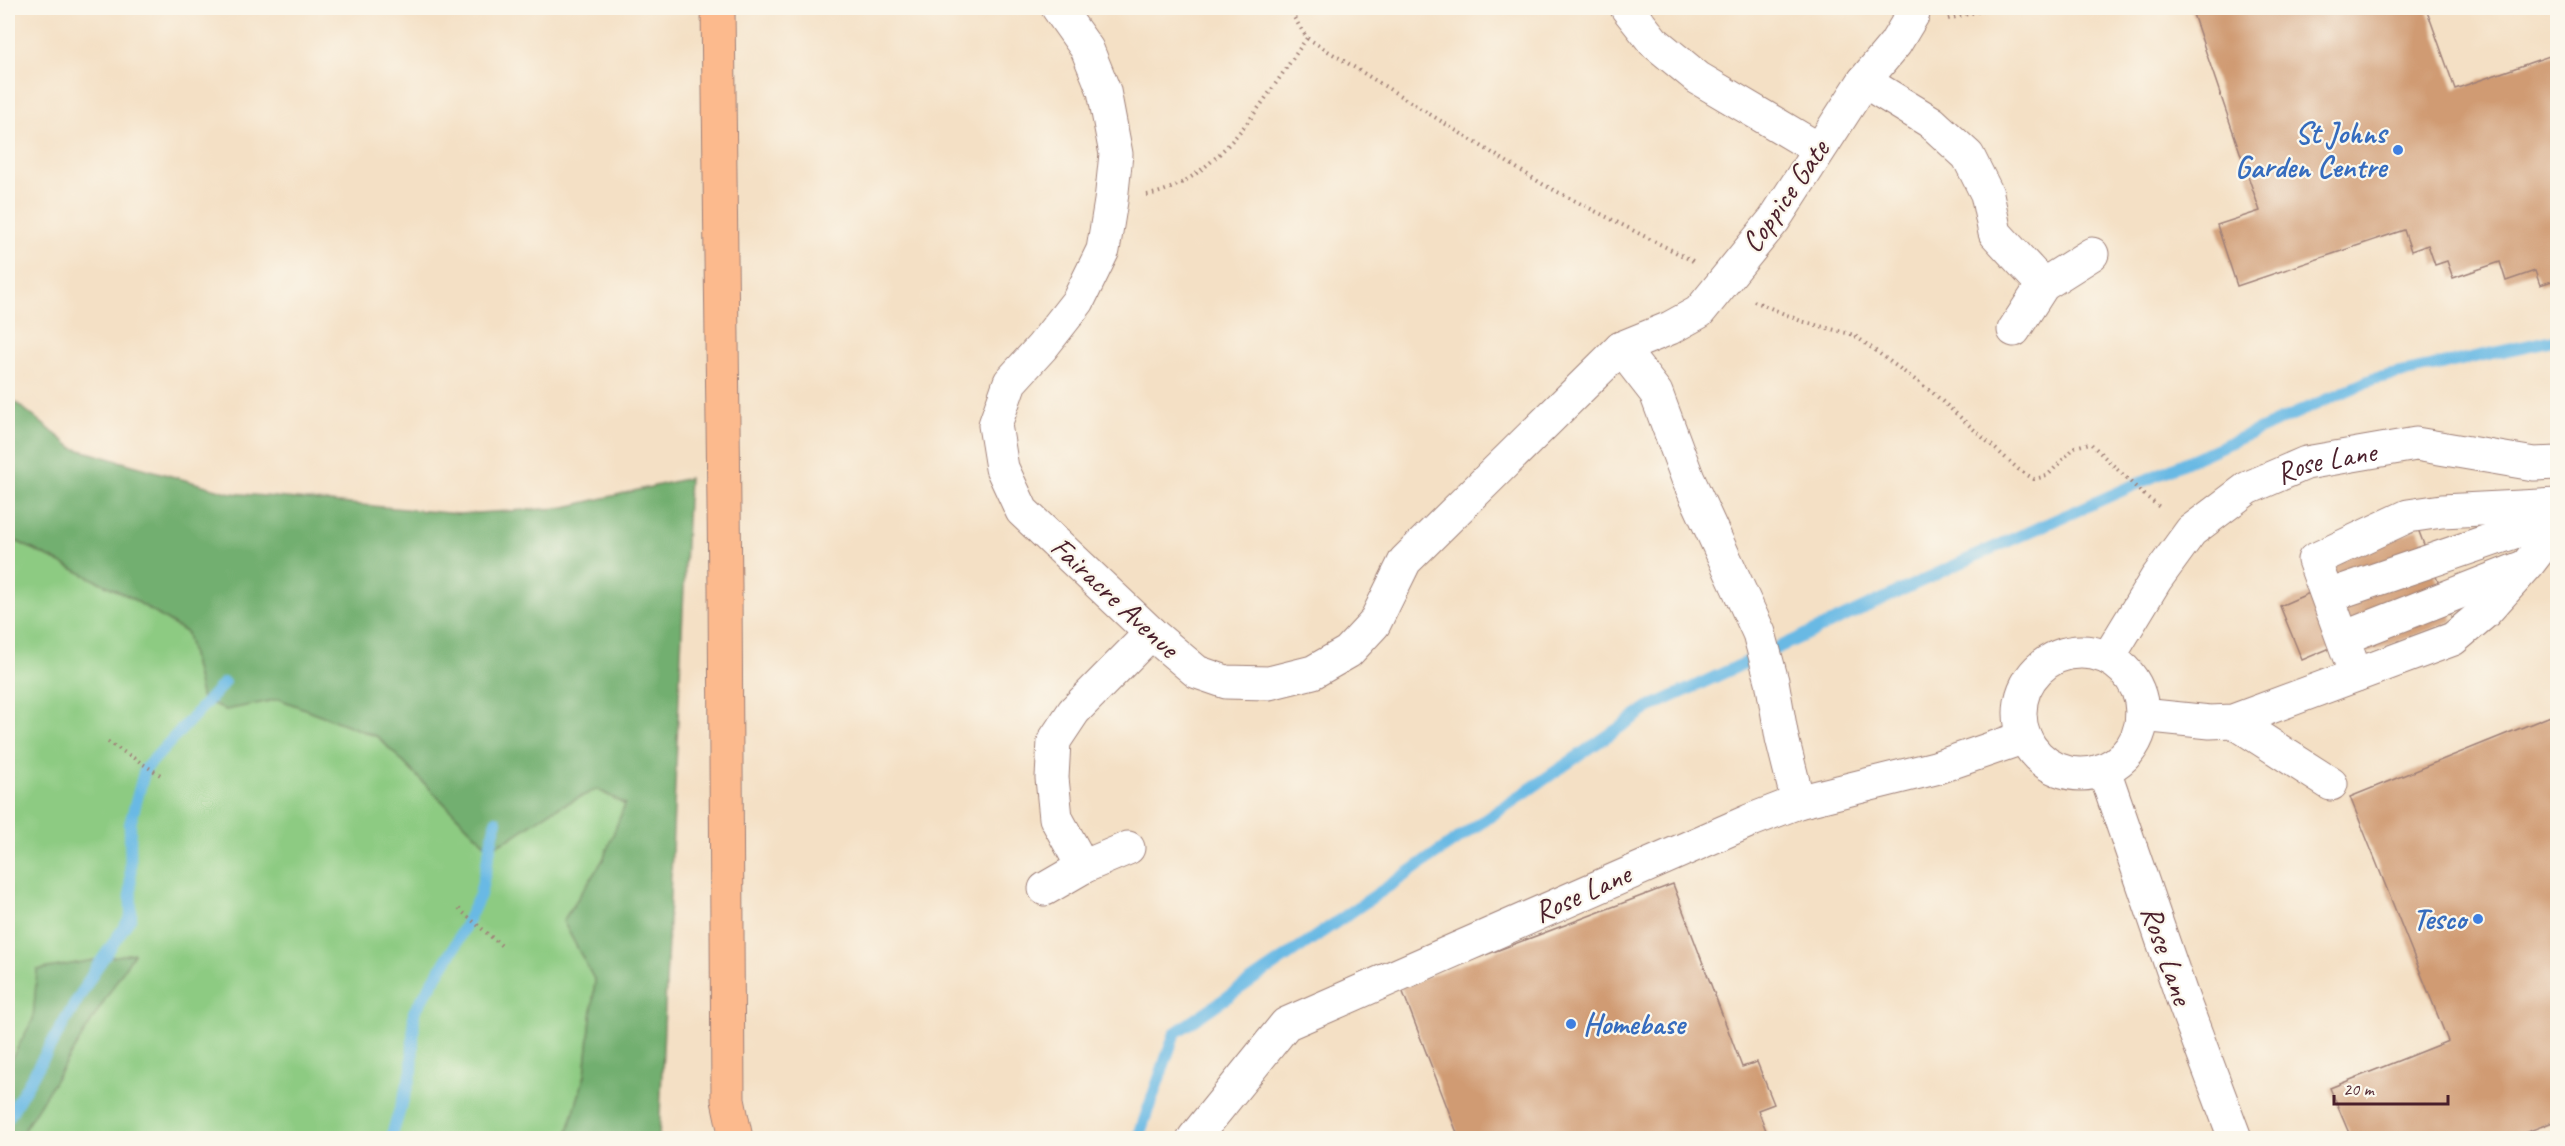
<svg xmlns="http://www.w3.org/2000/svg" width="2565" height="1146" viewBox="0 0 2565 1146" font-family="Caveat,sans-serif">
  <rect width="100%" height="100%" fill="#fbf7ec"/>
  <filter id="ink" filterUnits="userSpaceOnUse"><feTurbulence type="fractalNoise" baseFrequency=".0167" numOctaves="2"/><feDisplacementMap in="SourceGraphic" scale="12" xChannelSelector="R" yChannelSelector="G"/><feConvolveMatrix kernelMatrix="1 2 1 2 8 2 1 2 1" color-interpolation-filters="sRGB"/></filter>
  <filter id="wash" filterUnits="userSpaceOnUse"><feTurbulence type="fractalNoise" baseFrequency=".008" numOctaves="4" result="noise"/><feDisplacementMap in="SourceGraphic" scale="24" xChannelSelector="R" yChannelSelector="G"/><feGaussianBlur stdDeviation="1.35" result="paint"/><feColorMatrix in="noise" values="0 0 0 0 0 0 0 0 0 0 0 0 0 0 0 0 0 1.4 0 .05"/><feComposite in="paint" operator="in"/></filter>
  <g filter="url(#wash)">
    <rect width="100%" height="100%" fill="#f4e0c5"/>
    <path fill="#8dcb82" stroke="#6c7556" stroke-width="1.5" d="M 8,537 L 130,597 L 187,633 L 202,699 L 226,710 L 279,699 L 378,737 L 489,848 L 509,839 L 551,811 L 597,789 L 625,805 L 603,860 L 563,921 L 595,981 L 585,1075 L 566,1138 L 8,1138 Z"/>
    <g fill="#72af70" stroke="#5e674e" stroke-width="1.5">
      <path d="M 8,396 L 73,448 L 231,493 L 459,514 L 561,508 L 689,478 L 659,1138 L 566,1138 L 585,1075 L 595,981 L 563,921 L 603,860 L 625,804 L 597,789 L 551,811 L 509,839 L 489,848 L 378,737 L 279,699 L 226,710 L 202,699 L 187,633 L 130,597 L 8,537 Z"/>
      <path d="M 134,953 L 19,1138 L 8,1138 L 8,1065 L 33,1019 L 37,970 Z"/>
    </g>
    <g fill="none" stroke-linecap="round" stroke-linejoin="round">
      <g stroke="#69b9e4" stroke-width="12">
        <path d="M 8,1118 L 95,970 L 131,917 L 130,824 L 145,769 L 224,683"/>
        <path d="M 391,1138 L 412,1071 L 414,1012 L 454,948 L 480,895 L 496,821"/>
        <path d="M 1138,1138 L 1175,1033 L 1648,708 L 1986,551 L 2373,379 L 2558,339"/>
      </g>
    </g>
    <g id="blocks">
      <g fill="#d09b73">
        <path d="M 2191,8 L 2426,8 L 2455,89 L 2558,53 L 2558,279 L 2540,285 L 2535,271 L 2506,281 L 2500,262 L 2453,278 L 2447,261 L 2435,265 L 2428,245 L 2411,251 L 2404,230 L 2237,286 L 2217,225 L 2260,211 Z"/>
        <path d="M 2418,529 L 2453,621 L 2342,663 L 2335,646 L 2302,660 L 2280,606 L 2314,591 L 2307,571 Z"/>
        <path d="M 2558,713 L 2558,1120 L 2511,1138 L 2351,1138 L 2330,1088 L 2448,1041 L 2350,797 Z"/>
        <path d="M 1673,884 L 1742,1067 L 1757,1062 L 1774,1104 L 1758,1110 L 1769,1138 L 1459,1138 L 1401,987 Z"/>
      </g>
    </g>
  </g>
  <g filter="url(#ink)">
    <use href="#blocks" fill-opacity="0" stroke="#9f8078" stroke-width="1.5"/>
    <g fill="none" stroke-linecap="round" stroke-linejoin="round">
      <defs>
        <g id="minor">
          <path d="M 1058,8 L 1087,49 L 1104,91 L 1116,154 L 1111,201 L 1103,250 L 1078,301 L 1042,347 L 1010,382 L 995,425 L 1002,468 L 1022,511 L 1151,633 L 1197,672 L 1226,682 L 1269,683 L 1313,672 L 1348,652 L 1374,624 L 1405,561 L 1621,348 L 1670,328 L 1699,312 L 1774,220 L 1864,81 L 1895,44 L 1913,14 L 1913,8"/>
          <path d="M 1627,8 L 1653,41 L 1698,78 L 1818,149"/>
          <path d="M 1864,81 L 1931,122 L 1968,156 L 1987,194 L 1995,233 L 2043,285"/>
          <path d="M 2014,330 L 2043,285 L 2092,254"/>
          <path d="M 1621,348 L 1656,393 L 1688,479 L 1759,633 L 1772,681 L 1782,738 L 1798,802"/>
          <path d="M 2328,596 L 2558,517"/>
          <path d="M 2343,638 L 2521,568"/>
          <circle cx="2081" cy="713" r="61"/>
          <path id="s1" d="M 2108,658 L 2156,579 L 2191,531 L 2248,488 L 2306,463 L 2416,444 L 2534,464 L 2558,463"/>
          <path d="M 2356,675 L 2314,560 L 2408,516 L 2442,511 L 2558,505"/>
          <path d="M 2142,715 L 2210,722 L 2233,721 L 2453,639 L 2485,612 L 2528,564 L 2558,525"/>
          <path d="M 2233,721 L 2331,784"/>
          <path d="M 2104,770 L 2182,997 L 2235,1138"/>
          <path d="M 1083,867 L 1056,818 L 1052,778 L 1054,741 L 1074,711 L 1151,633"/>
          <path d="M 1045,889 L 1083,867 L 1128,848"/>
          <path d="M 1194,1138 L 1286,1024 L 1749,821 L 1798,802 L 1935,768 L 2025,737"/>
        </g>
        <path id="highway" d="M 718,8 L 725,588 L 728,1100 L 736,1138"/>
      </defs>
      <use href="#minor" stroke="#9f8078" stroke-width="35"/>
      <use href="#highway" stroke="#9f8078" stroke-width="35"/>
      <g stroke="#9f8078" stroke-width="4" stroke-dasharray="1.5 4.5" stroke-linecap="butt">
        <path d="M 1288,8 L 1307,38 L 1544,185 L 1693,261"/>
        <path d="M 1948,19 L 1992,8"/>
        <path d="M 1147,195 C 1219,183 1268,92 1307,38"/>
        <path d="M 1754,301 L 1801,321 L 1854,335 L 1933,393 L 2019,470 L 2034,479 L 2047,476 L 2075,447 L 2090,443 L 2143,494 L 2162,509"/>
        <path d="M 108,742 L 162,776"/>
        <path d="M 459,909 L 503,947"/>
      </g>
      <use href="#minor" stroke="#fff" stroke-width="33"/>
      <use href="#highway" stroke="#fcba8d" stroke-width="33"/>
    </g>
  </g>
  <g fill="#3f7fe0" stroke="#fbf7ec" stroke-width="2">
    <circle cx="2398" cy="150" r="6"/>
    <circle cx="2478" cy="919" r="6"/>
    <circle cx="1571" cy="1024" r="6"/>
  </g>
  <g text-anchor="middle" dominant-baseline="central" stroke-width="4.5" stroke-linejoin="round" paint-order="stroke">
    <g font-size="30" font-weight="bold" fill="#366cbe" stroke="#fbf7ec" text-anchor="end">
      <text x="2386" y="133">St Johns<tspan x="2386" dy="34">Garden Centre</tspan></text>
      <text x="2466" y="919">Tesco</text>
      <text x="1583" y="1024" text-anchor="start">Homebase</text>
    </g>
    <g font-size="30" fill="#4a1f2b" stroke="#fbf7ec">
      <text transform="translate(1785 196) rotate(-55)">Coppice Gate</text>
      <text stroke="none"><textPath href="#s1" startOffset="306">Rose Lane</textPath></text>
      <text transform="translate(1115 597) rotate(43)">Fairacre Avenue</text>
      <text transform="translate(1582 893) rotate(-24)">Rose Lane</text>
      <text transform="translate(2167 955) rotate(71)">Rose Lane</text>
    </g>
  </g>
  <rect width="2565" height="1146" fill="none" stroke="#fbf7ec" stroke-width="30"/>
  <path d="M2334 1095v9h114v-9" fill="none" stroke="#4a1f2b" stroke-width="3"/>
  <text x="2343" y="1095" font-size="18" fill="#4a1f2b" stroke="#fbf7ec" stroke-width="4.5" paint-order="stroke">20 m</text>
</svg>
